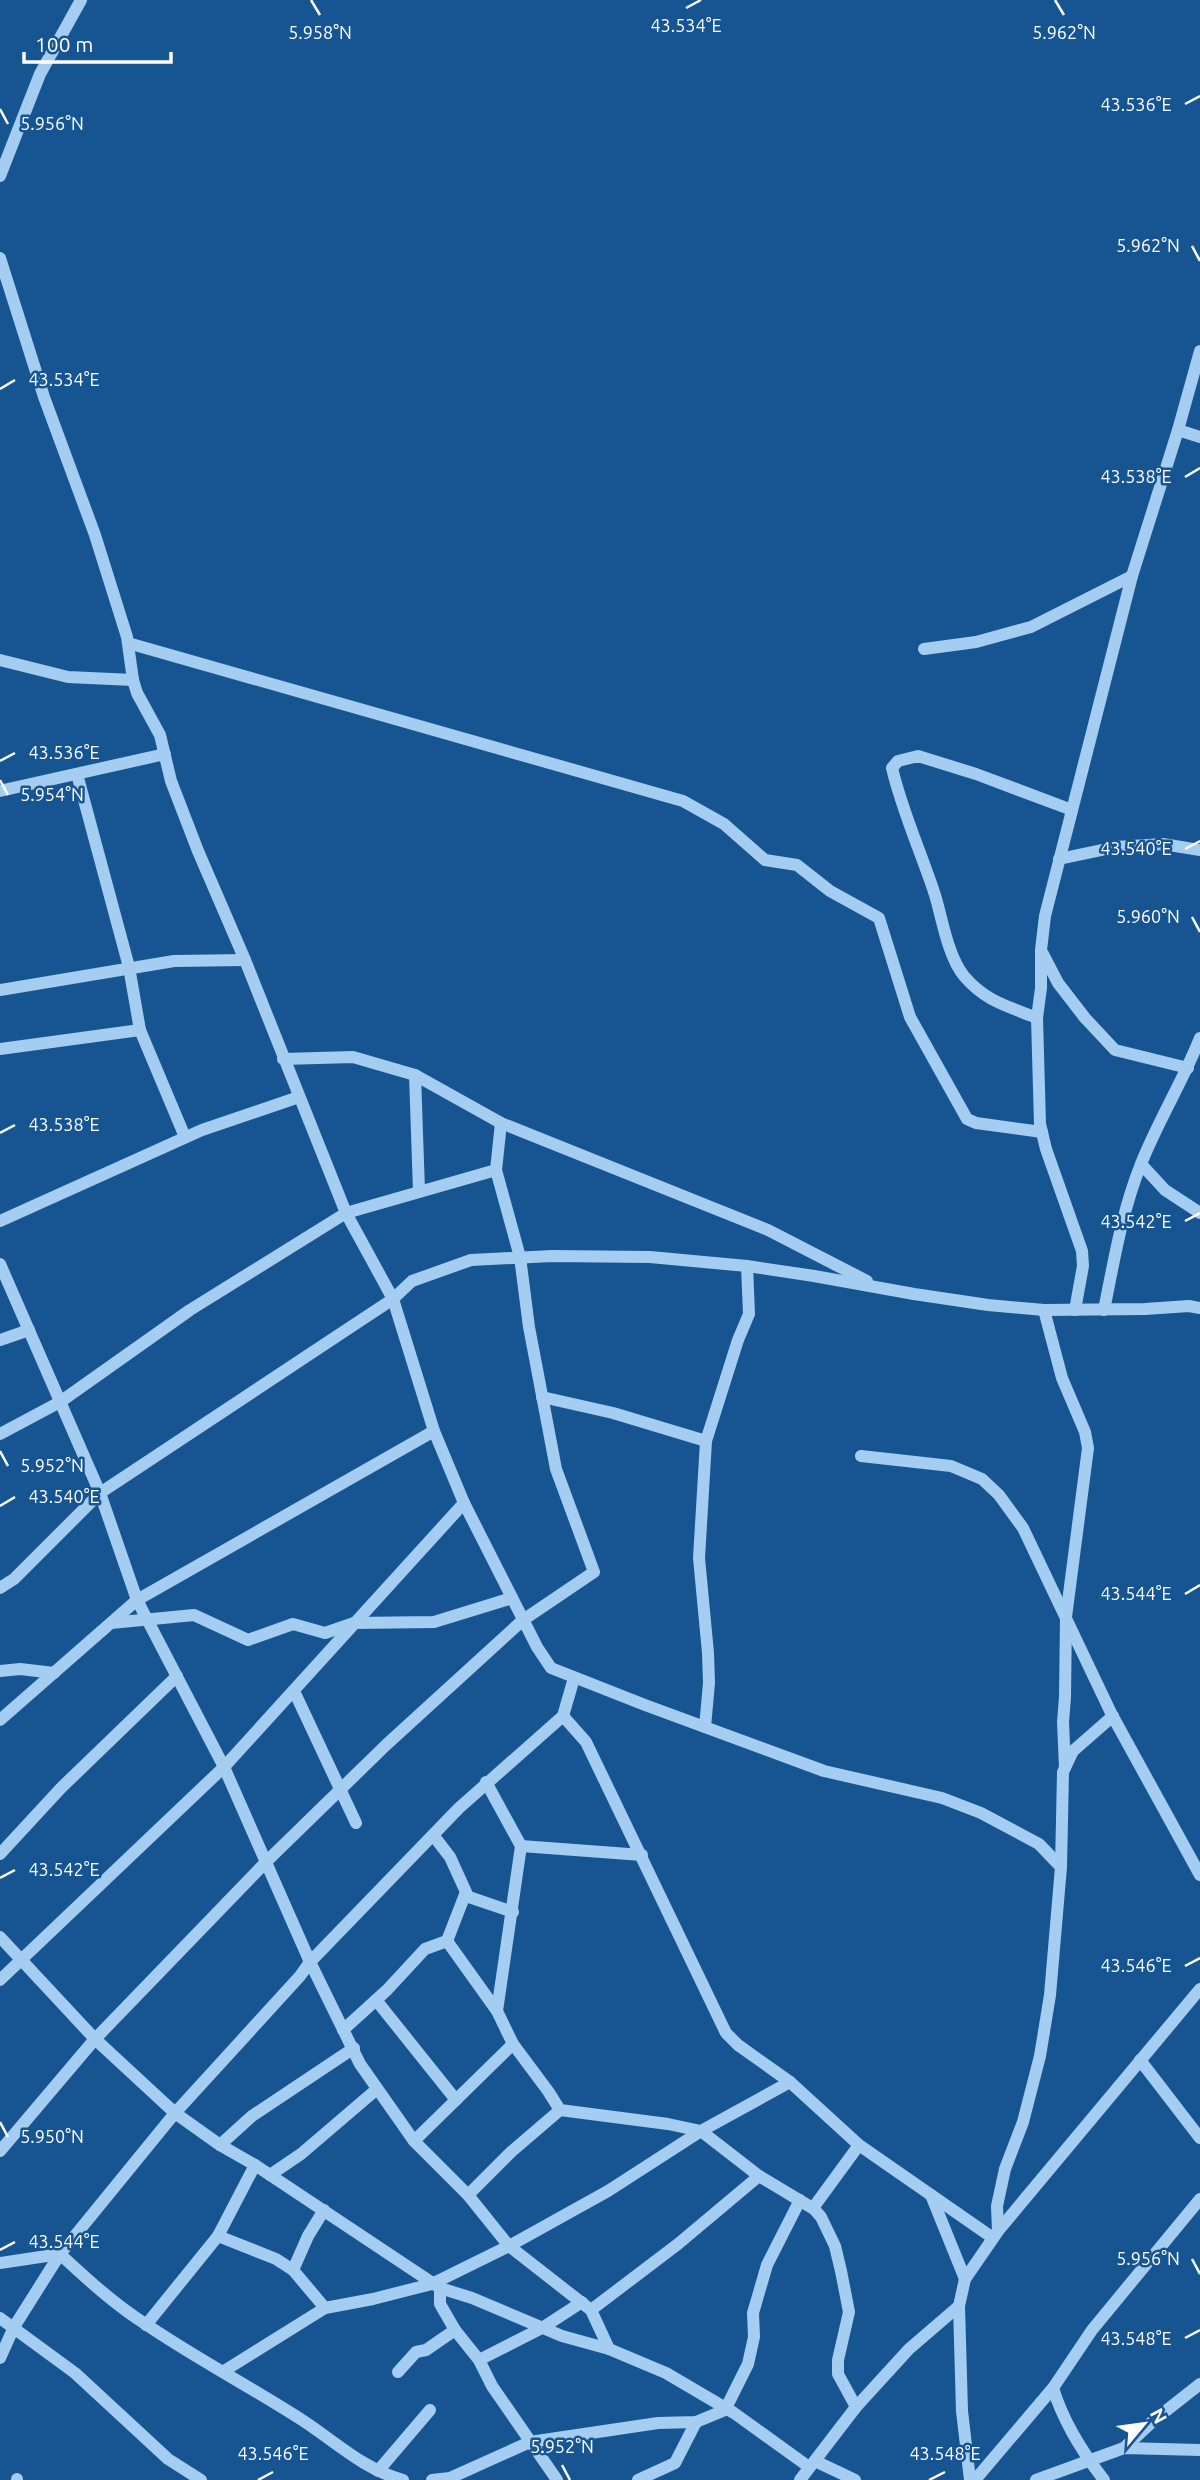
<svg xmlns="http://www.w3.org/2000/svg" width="1200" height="2480" viewBox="0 0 1200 2480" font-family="Ubuntu,sans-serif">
  <rect width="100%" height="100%" fill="#165592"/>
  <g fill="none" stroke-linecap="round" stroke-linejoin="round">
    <g stroke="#a5ccf1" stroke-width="12">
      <path d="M 0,176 L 40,74 L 81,0"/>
      <path d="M 0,258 L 44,397 L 95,535 L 127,637 L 133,680 L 137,693 L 160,735 L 171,781 L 198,851 L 245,960 L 346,1213 L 393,1299 L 434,1431 L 464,1503 L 537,1647 L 551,1668 L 645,1705 L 824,1771 L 942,1798 L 981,1813 L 1039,1844 L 1061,1867 L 1050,1995 L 1040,2056 L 1023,2122 L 1005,2169 L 997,2206 L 998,2231 L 965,2279 L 959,2306 L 909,2349 L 856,2407 L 800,2480"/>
      <path d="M 1178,430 L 1200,437"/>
      <path d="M 128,643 L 683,801 L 724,824 L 765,860 L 797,865 L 830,891 L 879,918 L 910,1017 L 967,1119 L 976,1123 L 1042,1132"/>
      <path d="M 924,649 L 976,642 L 1031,627 L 1132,576"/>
      <path d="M 0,660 L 68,677 L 133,680"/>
      <path d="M 77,774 L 129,967 L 140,1030"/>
      <path d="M 0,791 L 165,754"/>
      <path d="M 1059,859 L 1116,847 L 1163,844 L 1200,850"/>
      <path d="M 1043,954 L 1058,983 L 1085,1018 L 1115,1050 L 1188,1068"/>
      <path d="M 0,990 L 174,961 L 245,960"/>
      <path d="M 1037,1018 C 1007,1006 985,1001 964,976 C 948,957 942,918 935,895 C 921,852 902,811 892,768 L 898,761 L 918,756 L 976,774 L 1072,810"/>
      <path d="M 0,1049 L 140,1030 L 185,1137"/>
      <path d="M 283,1059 L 353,1057 L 415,1075 L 501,1123 L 768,1230 L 867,1281"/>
      <path d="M 415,1075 L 419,1191"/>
      <path d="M 1141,1164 L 1165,1190 L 1200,1213"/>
      <path d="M 0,1221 L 202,1130 L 299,1097"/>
      <path d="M 0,1264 L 100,1493 L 137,1600 L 224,1767 L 310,1962 L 360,2064 L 414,2141 L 468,2195 L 509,2246 L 591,2310 L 609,2349 L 666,2373 L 734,2413 L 809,2467"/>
      <path d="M 1044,1310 L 1062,1378 L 1085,1432 L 1088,1448 L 1066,1617 L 1065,1697 L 1063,1722 L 1065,1768"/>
      <path d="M 1075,1310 L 1083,1266 L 1082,1251 L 1046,1149 L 1040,1124 L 1037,1018 L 1041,988 L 1041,950 L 1045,916 L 1132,576 L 1178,430 L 1200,351"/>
      <path d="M 1104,1310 C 1114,1261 1122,1211 1141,1164 C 1158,1121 1183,1081 1200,1038"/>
      <path d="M 0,1340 L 29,1330"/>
      <path d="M 542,1397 L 613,1413 L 706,1441"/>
      <path d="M 0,1434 L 60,1402 L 190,1310 L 346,1213 L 496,1170"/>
      <path d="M 861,1456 L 951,1466 L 982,1479 L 999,1495 L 1023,1528 L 1112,1715 L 1200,1875"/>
      <path d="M 0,1588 L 14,1579 L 100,1493 L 393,1299 L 412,1281 L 471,1260 L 552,1256 L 650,1257 L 747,1266 L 814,1276 L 914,1294 L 988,1305 L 1044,1310 L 1145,1309 L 1189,1306 L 1200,1308"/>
      <path d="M 111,1623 L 194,1615 L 248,1640 L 293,1624 L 325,1633 L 354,1623 L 434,1622 L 512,1598"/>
      <path d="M 0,1671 L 20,1669 L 54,1673"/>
      <path d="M 294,1691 L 356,1823"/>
      <path d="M 563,1716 L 586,1742 L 726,2033 L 738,2045 L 790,2082 L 859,2145 L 993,2238"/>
      <path d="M 0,1720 L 137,1600 L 434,1431"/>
      <path d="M 705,1727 L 709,1683 L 708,1653 L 699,1558 L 706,1441 L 738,1340 L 749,1314 L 747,1266"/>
      <path d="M 486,1782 L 521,1846 L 497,2011"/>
      <path d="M 521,1846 L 642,1855"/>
      <path d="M 0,1854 L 61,1788 L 177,1676"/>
      <path d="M 1061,1867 L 1063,1772 L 1073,1751 L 1113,1716"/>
      <path d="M 466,1896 L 513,1912"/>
      <path d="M 0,1937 L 95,2039 L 175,2113 L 220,2145 L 255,2165 L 440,2288 L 440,2304 L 455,2330 L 479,2360 L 492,2386 L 557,2480"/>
      <path d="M 447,1941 L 497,2011 L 513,2044 L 548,2091 L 560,2110 L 668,2124 L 701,2131 L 759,2176 L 814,2209 L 821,2217 L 835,2246 L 841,2271 L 849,2312 L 838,2360 L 838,2374 L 856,2407"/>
      <path d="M 0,1980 L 224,1767 L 464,1503"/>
      <path d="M 376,2000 L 456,2100"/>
      <path d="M 343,2030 L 387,1990 L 425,1949 L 447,1941 L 466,1892 L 450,1857 L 433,1835"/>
      <path d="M 1140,2060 L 1200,2138"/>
      <path d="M 414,2141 L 513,2044"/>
      <path d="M 220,2145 L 252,2116 L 354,2048"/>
      <path d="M 0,2151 L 95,2039 L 267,1861 L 386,1745 L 523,1620 L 594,1572 L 556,1469 L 529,1327 L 520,1257 L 496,1170 L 501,1123"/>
      <path d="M 270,2175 L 301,2154 L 377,2089"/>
      <path d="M 468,2195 L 511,2152 L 560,2110"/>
      <path d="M 931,2195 L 965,2279"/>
      <path d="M 813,2208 L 859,2145"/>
      <path d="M 998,2231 L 1200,1989"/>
      <path d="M 218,2236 L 276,2259 L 293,2270 L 325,2308"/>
      <path d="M 0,2263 L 60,2254 C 87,2279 115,2305 147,2325 C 197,2359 251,2387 302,2420 C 336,2442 363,2469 403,2480"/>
      <path d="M 293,2270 L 308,2236 L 324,2210"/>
      <path d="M 440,2288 L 472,2298 L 562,2336 L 609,2349"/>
      <path d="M 959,2306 L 962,2411 L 970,2480"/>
      <path d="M 591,2310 L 678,2244 L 759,2176"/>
      <path d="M 0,2318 L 75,2373 L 168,2459 L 201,2480"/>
      <path d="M 146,2325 L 218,2236 L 255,2165"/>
      <path d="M 0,2358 L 14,2327 L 60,2254 L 175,2113 L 300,1976 L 310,1962 L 459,1808 L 563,1716 L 574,1678"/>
      <path d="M 479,2360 L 542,2328 L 582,2302"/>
      <path d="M 224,2371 L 325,2308 L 373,2299 L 432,2284 L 509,2246 L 608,2191 L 701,2131 L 790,2082"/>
      <path d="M 398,2372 L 416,2352 L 426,2350 L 455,2330"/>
      <path d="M 1053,2388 C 1063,2421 1083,2453 1104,2480"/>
      <path d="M 1124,2448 L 1153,2421 L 1200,2384"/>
      <path d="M 815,2461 L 855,2480"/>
      <path d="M 378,2471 L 430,2410"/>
      <path d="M 17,2479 L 17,2480"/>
      <path d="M 432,2480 L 450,2478 L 530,2442 L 658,2423 L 696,2422 L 725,2410 L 748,2364 L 754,2337 L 753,2313 L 767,2265 L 800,2200"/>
      <path d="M 638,2480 L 675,2463 L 696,2422"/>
      <path d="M 975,2480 L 1053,2388 L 1092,2330 L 1200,2199"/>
      <path d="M 1036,2480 L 1124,2448 L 1200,2450"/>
    </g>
  </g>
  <path fill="none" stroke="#fff" stroke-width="2.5" d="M 311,0 L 320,15M 1055,0 L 1064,15M 686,8 L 701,0M 1185,104 L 1200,96M 0,109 L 8,124M 1192,246 L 1200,261M 0,389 L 15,380M 1185,477 L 1200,468M 0,761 L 15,753M 0,780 L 8,795M 1185,849 L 1200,841M 1192,917 L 1200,932M 0,1133 L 15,1125M 1185,1221 L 1200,1213M 0,1451 L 8,1466M 0,1506 L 15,1497M 1185,1594 L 1200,1585M 0,1878 L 15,1870M 1185,1966 L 1200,1958M 0,2122 L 8,2137M 0,2250 L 15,2242M 1192,2259 L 1200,2274M 1185,2338 L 1200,2330M 562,2465 L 570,2480M 258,2480 L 273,2472M 929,2480 L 945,2472"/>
  <g font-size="18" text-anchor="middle" fill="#fff" stroke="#165592" stroke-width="5" stroke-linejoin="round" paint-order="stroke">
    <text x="686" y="32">43.534°E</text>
    <text x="320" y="39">5.958°N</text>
    <text x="1064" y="39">5.962°N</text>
    <text x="1136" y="111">43.536°E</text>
    <text x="52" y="130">5.956°N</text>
    <text x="1148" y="252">5.962°N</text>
    <text x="64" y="386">43.534°E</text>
    <text x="1136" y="483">43.538°E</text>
    <text x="64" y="759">43.536°E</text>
    <text x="52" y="801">5.954°N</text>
    <text x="1136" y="855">43.540°E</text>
    <text x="1148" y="923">5.960°N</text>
    <text x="64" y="1131">43.538°E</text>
    <text x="1136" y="1228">43.542°E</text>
    <text x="52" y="1472">5.952°N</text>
    <text x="64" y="1503">43.540°E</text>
    <text x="1136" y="1600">43.544°E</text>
    <text x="64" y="1876">43.542°E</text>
    <text x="1136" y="1972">43.546°E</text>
    <text x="52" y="2143">5.950°N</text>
    <text x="64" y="2248">43.544°E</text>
    <text x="1148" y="2265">5.956°N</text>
    <text x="1136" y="2345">43.548°E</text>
    <text x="562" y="2453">5.952°N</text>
    <text x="273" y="2460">43.546°E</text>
    <text x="945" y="2460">43.548°E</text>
  </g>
  <g transform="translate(1144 2424) rotate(61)" stroke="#165592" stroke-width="5" paint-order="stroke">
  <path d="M0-5L12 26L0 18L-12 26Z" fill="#ffffff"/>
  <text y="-10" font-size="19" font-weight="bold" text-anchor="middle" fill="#ffffff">N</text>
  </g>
  <path d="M24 52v10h147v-10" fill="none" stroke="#ffffff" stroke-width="3.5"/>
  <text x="35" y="52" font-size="21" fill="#ffffff" stroke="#165592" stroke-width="5" paint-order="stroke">100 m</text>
</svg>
